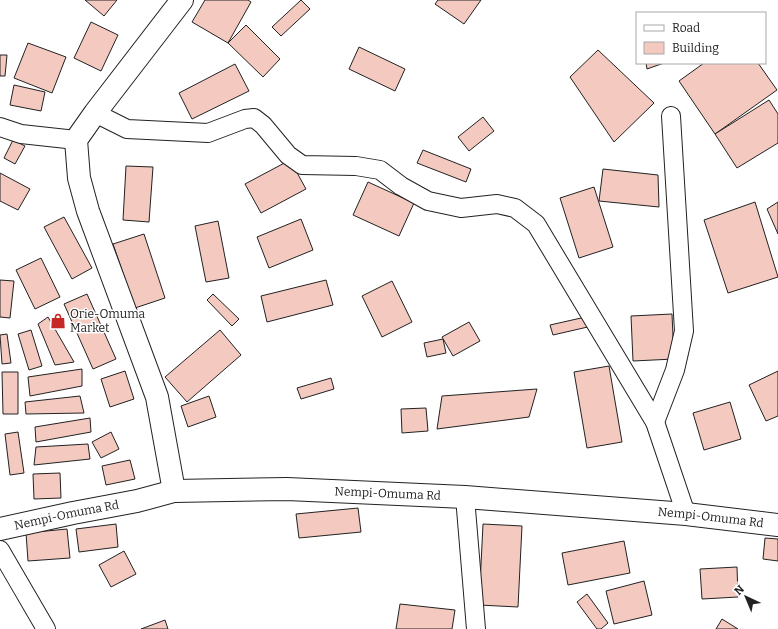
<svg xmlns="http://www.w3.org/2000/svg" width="778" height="629" viewBox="0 0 778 629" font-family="Bitter,serif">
  <rect width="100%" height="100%" fill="#fff"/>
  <g fill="#f3c9c0" stroke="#222">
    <path d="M 85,0 L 117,0 L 104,16 Z"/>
    <path d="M 205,0 L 248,0 L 251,2 L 228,43 L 192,22 Z"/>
    <path d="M 301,0 L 310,9 L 281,36 L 272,27 Z"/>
    <path d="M 438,0 L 481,0 L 464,24 L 435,4 Z"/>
    <path d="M 91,22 L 118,35 L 101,71 L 74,58 Z"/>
    <path d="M 246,25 L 280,59 L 263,77 L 228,43 Z"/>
    <path d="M 28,43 L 66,57 L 52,93 L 14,78 Z"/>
    <path d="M 359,47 L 405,69 L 395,91 L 349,69 Z"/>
    <path d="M 598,50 L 654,103 L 614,142 L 570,77 Z"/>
    <path d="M 0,55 L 7,55 L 5,76 L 0,76 Z"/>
    <path d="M 646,63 L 664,63 L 647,69 Z"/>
    <path d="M 704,63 L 758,63 L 777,90 L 715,134 L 679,81 Z"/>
    <path d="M 235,64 L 249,91 L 192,119 L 179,93 Z"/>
    <path d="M 14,85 L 45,92 L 41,111 L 10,105 Z"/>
    <path d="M 769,100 L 778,114 L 778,143 L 737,168 L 715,134 Z"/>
    <path d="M 483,117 L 494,131 L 469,151 L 458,137 Z"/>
    <path d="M 13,140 L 25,146 L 15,164 L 4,158 Z"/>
    <path d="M 423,150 L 471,169 L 466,182 L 417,163 Z"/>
    <path d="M 290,160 L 306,189 L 261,213 L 245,184 Z"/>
    <path d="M 126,166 L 153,167 L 149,222 L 123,220 Z"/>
    <path d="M 603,169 L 658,175 L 659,207 L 599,201 Z"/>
    <path d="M 0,173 L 30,189 L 18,210 L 0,201 Z"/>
    <path d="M 368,182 L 414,203 L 399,236 L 353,215 Z"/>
    <path d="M 594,187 L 613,247 L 579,258 L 560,198 Z"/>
    <path d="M 755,202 L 778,277 L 728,293 L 704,220 Z"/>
    <path d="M 778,202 L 778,234 L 767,209 Z"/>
    <path d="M 64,217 L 92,268 L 72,279 L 44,227 Z"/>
    <path d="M 301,219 L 313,250 L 269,268 L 257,237 Z"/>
    <path d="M 218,221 L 229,278 L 206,282 L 195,226 Z"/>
    <path d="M 144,234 L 165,298 L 135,308 L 113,244 Z"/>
    <path d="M 41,258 L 60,297 L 35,309 L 16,270 Z"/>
    <path d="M 0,280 L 14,281 L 10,318 L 0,317 Z"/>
    <path d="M 326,280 L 333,305 L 267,322 L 261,296 Z"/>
    <path d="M 392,281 L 412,322 L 382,337 L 362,296 Z"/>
    <path d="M 87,294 L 116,359 L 93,369 L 64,304 Z"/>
    <path d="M 213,294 L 239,319 L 232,326 L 207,300 Z"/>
    <path d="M 672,314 L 674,359 L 633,361 L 631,316 Z"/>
    <path d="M 590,316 L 592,326 L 553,335 L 550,325 Z"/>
    <path d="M 48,317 L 74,362 L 55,365 L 38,324 Z"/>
    <path d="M 469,322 L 480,341 L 453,356 L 442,337 Z"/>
    <path d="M 31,330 L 42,366 L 29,370 L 18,334 Z"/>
    <path d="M 220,330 L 241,355 L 187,402 L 165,377 Z"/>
    <path d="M 7,334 L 11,363 L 2,364 L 0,335 Z"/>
    <path d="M 443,339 L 446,353 L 427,357 L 424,343 Z"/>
    <path d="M 609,366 L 622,442 L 587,448 L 574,372 Z"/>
    <path d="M 82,369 L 82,386 L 30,396 L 28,377 Z"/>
    <path d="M 125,371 L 134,399 L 110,407 L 101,379 Z"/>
    <path d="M 778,371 L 778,416 L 766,421 L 749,385 Z"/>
    <path d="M 2,372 L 18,372 L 18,414 L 3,414 Z"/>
    <path d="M 331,378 L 334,389 L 301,399 L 297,388 Z"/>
    <path d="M 537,389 L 529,417 L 437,429 L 442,396 Z"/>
    <path d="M 80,396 L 84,413 L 26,414 L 25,402 Z"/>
    <path d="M 209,396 L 216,417 L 188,427 L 181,406 Z"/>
    <path d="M 730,402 L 741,439 L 704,450 L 693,413 Z"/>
    <path d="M 426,408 L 428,431 L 402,433 L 401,409 Z"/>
    <path d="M 90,418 L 91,432 L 36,442 L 35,427 Z"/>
    <path d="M 18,432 L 24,473 L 10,475 L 5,434 Z"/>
    <path d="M 111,432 L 119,449 L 101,458 L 92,442 Z"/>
    <path d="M 88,444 L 90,459 L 34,465 L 36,447 Z"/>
    <path d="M 130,460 L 135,479 L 106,485 L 102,466 Z"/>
    <path d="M 60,473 L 61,498 L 34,499 L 33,474 Z"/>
    <path d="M 358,508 L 361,532 L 299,538 L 296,514 Z"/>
    <path d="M 116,524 L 118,547 L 79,552 L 76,529 Z"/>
    <path d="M 483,524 L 522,526 L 518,607 L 479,605 Z"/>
    <path d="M 67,529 L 70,558 L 28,561 L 26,533 Z"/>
    <path d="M 765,538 L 778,539 L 778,561 L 763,559 Z"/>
    <path d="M 624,541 L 630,573 L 568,585 L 562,553 Z"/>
    <path d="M 124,551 L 136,574 L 111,587 L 99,565 Z"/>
    <path d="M 737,567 L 738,597 L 702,599 L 700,569 Z"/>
    <path d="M 644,581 L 652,615 L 614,624 L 606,591 Z"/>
    <path d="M 587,594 L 608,623 L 601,629 L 597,629 L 577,602 Z"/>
    <path d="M 400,604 L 455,610 L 452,629 L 396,629 Z"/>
    <path d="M 722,619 L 738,629 L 716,629 Z"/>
    <path d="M 165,620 L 168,629 L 141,629 Z"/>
  </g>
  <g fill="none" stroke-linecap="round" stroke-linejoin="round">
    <defs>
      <g id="minor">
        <path d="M 95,113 L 127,129 L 208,133 L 245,119 L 254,118 L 263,125 L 288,155 L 302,165 L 356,166 L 380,170 L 401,186 L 428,201 L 461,208 L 497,204 L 515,208 L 536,224 L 655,422 L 686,514"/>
        <path d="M 0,127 L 21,134 L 76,140"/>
        <path d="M 655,422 L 675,370 L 684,331 L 671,116"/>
        <path d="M 465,497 L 476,629"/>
        <path d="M 0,550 L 46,629"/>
      </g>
      <g id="tertiary">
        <path d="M 174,491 L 157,397 L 88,211 L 79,178 L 76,140 L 95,113 L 182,0"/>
        <path id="s1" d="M 0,529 L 73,513 L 137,501 L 174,491 L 287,489 L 465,497 L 686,514 L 778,525"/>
      </g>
    </defs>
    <use href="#minor" stroke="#222" stroke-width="20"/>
    <use href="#tertiary" stroke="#222" stroke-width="24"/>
    <use href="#minor" stroke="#fff" stroke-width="18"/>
    <use href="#tertiary" stroke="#fff" stroke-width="22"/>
  </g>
  <defs>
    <symbol id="shop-bare" viewBox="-9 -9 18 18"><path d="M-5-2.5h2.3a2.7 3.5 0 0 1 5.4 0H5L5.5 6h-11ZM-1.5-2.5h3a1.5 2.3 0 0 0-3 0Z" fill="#c62828" stroke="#fff" stroke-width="2.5" paint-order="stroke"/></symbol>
  </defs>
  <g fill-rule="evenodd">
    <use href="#shop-bare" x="47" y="310" width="22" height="22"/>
  </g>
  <g text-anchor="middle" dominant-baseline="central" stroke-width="3" stroke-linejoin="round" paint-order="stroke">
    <g font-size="12" fill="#222" stroke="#fff" text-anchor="start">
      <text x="70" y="314">Orie-Omuma<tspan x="70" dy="14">Market</tspan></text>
    </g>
    <g font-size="12" fill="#222" stroke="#fff">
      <text stroke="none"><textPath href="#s1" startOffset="392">Nempi-Omuma Rd</textPath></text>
      <text stroke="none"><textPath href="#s1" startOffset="68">Nempi-Omuma Rd</textPath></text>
      <text stroke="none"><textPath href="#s1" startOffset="716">Nempi-Omuma Rd</textPath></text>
    </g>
  </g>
  <rect x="636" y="12" width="130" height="52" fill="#ffffff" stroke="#a7a7a7"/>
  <rect x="644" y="25" width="20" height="6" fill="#ffffff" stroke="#a7a7a7"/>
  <text x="672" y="32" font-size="12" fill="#222222">Road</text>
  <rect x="644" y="42" width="20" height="12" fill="#f3c9c0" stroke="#a7a7a7"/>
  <text x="672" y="52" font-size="12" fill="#222222">Building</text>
  <g transform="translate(746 597) rotate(316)" stroke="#ffffff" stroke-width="3" paint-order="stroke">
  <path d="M0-3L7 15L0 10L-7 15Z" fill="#222222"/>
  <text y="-6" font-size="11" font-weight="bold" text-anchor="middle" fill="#222222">N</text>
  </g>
</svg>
